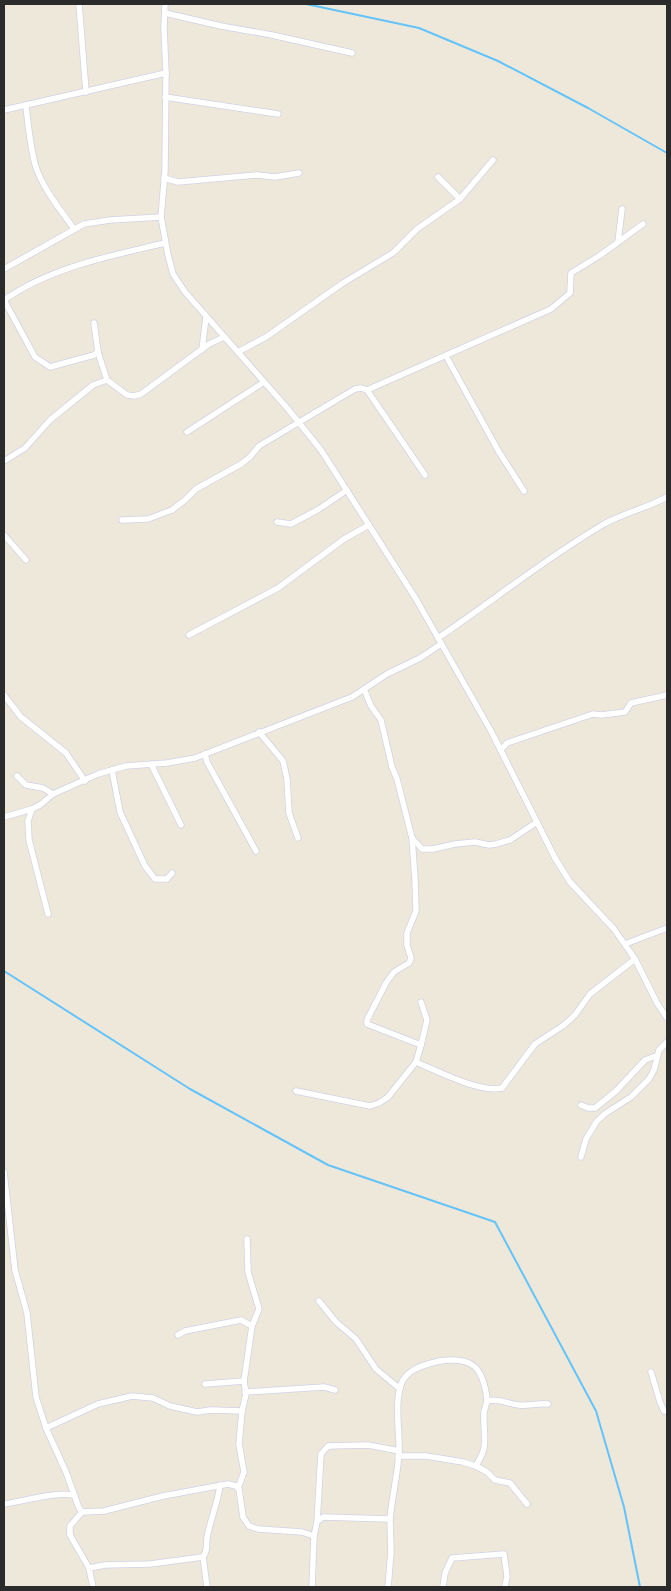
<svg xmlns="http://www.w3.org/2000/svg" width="671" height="1591" viewBox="0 0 671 1591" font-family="'Space Grotesk',sans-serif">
  <rect width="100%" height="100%" fill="#eee8db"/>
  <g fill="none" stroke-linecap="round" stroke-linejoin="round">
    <g stroke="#63c3fb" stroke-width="2">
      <path d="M 306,4 L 419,28 L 498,61 L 588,108 L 667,153"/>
      <path d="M 4,971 L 190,1089 L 328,1165 L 495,1222 L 596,1411 L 624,1507 L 640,1587"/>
    </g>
    <defs>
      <g id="minor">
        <path d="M 79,4 L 86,92"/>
        <path d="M 165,4 L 164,28 L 166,73 L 165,171 L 161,217 L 168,255 L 173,274 L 185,292 L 288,409 L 321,450 L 416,599 L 491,731 L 555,858 L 570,882 L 614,929 L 635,959 L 657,1003 L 667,1018"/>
        <path d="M 165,13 L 221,26 L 272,35 L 352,53"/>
        <path d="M 165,97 L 278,114"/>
        <path d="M 26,106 C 28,125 30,145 35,164 C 42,188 60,209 74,229"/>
        <path d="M 4,110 L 166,73"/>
        <path d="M 438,177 L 460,199"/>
        <path d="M 164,178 L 178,182 L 257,175 L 275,177 L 299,173"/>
        <path d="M 618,242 L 622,209"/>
        <path d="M 4,269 L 84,224 L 110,220 L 161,217"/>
        <path d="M 4,300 C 51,267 110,256 165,243"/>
        <path d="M 4,300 L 35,357 L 50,367 L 94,355 L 98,352"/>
        <path d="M 94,323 L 98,352 L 107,380 L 127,395 L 134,396 L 141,394 L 209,344 L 224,337"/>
        <path d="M 202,350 L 206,317"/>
        <path d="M 238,352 L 266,337 L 343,283 L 393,253 L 417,229 L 460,199 L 493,160"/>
        <path d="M 446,356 L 499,452 L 524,491"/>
        <path d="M 367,390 L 551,309 L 570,293 L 571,273 L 599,256 L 643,224"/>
        <path d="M 187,432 L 264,382"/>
        <path d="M 4,461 L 25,448 L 50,420 L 93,385 L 107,380"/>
        <path d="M 122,520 L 148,519 L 172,510 L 185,500 L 196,489 L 241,464 L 250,457 L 259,446 L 355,389 L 361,388 L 367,390 L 425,475"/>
        <path d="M 277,522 L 291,524 L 319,509 L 347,490"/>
        <path d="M 4,535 L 26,560"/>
        <path d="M 189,635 L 278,588 L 344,539 L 369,525"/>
        <path d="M 438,638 C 494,600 546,558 604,524 C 624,513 647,508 667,497"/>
        <path d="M 364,689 L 371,706 L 381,720 L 392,767 L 397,779 L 412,838 L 422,849 L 433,849 L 455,844 L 475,842 L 489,845 L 496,844 L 510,840 L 537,822"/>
        <path d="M 4,695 L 21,717 L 66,753 L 85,781"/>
        <path d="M 259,732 L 283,761 L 287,779 L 289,813 L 298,838"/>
        <path d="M 501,750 L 507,743 L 593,714 L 601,715 L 625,712 L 631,703 L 667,695"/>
        <path d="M 205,754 L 207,762 L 256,851"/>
        <path d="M 151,764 L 181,825"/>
        <path d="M 112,770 L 120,812 L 145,866 L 155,879 L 167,879 L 172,873"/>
        <path d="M 17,776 L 26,785 L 43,788 L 53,794"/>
        <path d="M 32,809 L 28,821 L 29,840 L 48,914"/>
        <path d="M 4,817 L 32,809 L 40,805 L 53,794 L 98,774 L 126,766 L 167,763 L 195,758 L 352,697 L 387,674 L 420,658 L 441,644"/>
        <path d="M 625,944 L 667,928"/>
        <path d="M 421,1045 L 427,1020 L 421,1002"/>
        <path d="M 416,1062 C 437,1071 480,1093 502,1088 L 535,1044 L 564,1025 L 575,1015 L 590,994 L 635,959"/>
        <path d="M 296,1091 L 370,1106 L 379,1103 L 388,1097 L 416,1062 L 421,1045 L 367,1024 L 367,1020 L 386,983 L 394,972 L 409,963 L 411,958 L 407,945 L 407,933 L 416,911 L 415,879 L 412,838"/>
        <path d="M 581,1105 L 588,1108 L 595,1108 L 616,1091 L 645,1060 L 656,1056"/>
        <path d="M 581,1157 L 586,1139 L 597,1121 L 606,1113 L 631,1097 L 649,1079 L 654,1070 L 659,1050 L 667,1042"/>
        <path d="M 4,1172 L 15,1270 L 27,1313 L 36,1397 L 46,1428 L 66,1472 L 79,1508 L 82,1512 L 104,1511 L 163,1496 L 228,1484 L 236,1486 L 239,1489 L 243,1517 L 249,1526 L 258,1529 L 302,1532 L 314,1536"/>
        <path d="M 247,1239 L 248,1272 L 259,1309 L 252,1326"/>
        <path d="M 319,1301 L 336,1322 L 356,1339 L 376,1369 L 400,1389"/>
        <path d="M 178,1335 L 185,1331 L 241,1320 L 252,1326 L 244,1381"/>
        <path d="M 651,1372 L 660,1402 L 664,1411 L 667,1411"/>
        <path d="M 205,1384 L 244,1381 L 246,1394 L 242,1411 L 239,1444 L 244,1472 L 238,1488"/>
        <path d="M 245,1392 L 324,1387 L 335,1390"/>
        <path d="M 487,1401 C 499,1398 508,1404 519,1405 C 528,1406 538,1403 548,1404"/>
        <path d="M 46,1428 L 98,1404 L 132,1396 L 153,1398 L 170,1406 L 197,1412 L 211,1410 L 242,1411"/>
        <path d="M 398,1456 L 426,1456 L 463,1462 L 476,1466 L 487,1472 L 495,1480 L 510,1483 L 527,1504"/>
        <path d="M 4,1504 C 20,1502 61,1490 75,1496"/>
        <path d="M 82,1512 L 70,1526 L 70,1535 L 89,1568 L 93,1587"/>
        <path d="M 317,1522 L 321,1454 L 328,1446 L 368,1445 L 399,1451"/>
        <path d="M 203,1557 L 207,1587"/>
        <path d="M 89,1568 L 105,1565 L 150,1564 L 203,1557 C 208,1551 206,1545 207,1538 C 210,1520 218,1503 220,1485"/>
        <path d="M 312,1587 L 314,1536 L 317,1522 L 323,1517 L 390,1519 C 392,1496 398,1474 399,1451 C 400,1432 392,1391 406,1376 C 413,1368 430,1363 440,1361 C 473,1356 483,1368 487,1399 C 487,1404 484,1409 484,1414 C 483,1425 486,1437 484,1448 C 483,1454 479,1460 476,1466"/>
        <path d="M 388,1587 L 391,1552 L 390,1519"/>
        <path d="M 443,1587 L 445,1573 L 452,1558 L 504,1554 L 507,1576 L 505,1587"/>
      </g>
    </defs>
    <use href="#minor" stroke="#d0d2e5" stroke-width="7"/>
    <use href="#minor" stroke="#fff" stroke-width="5.5"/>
  </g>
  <rect width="671" height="1591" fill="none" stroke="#2b2b2b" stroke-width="10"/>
</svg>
